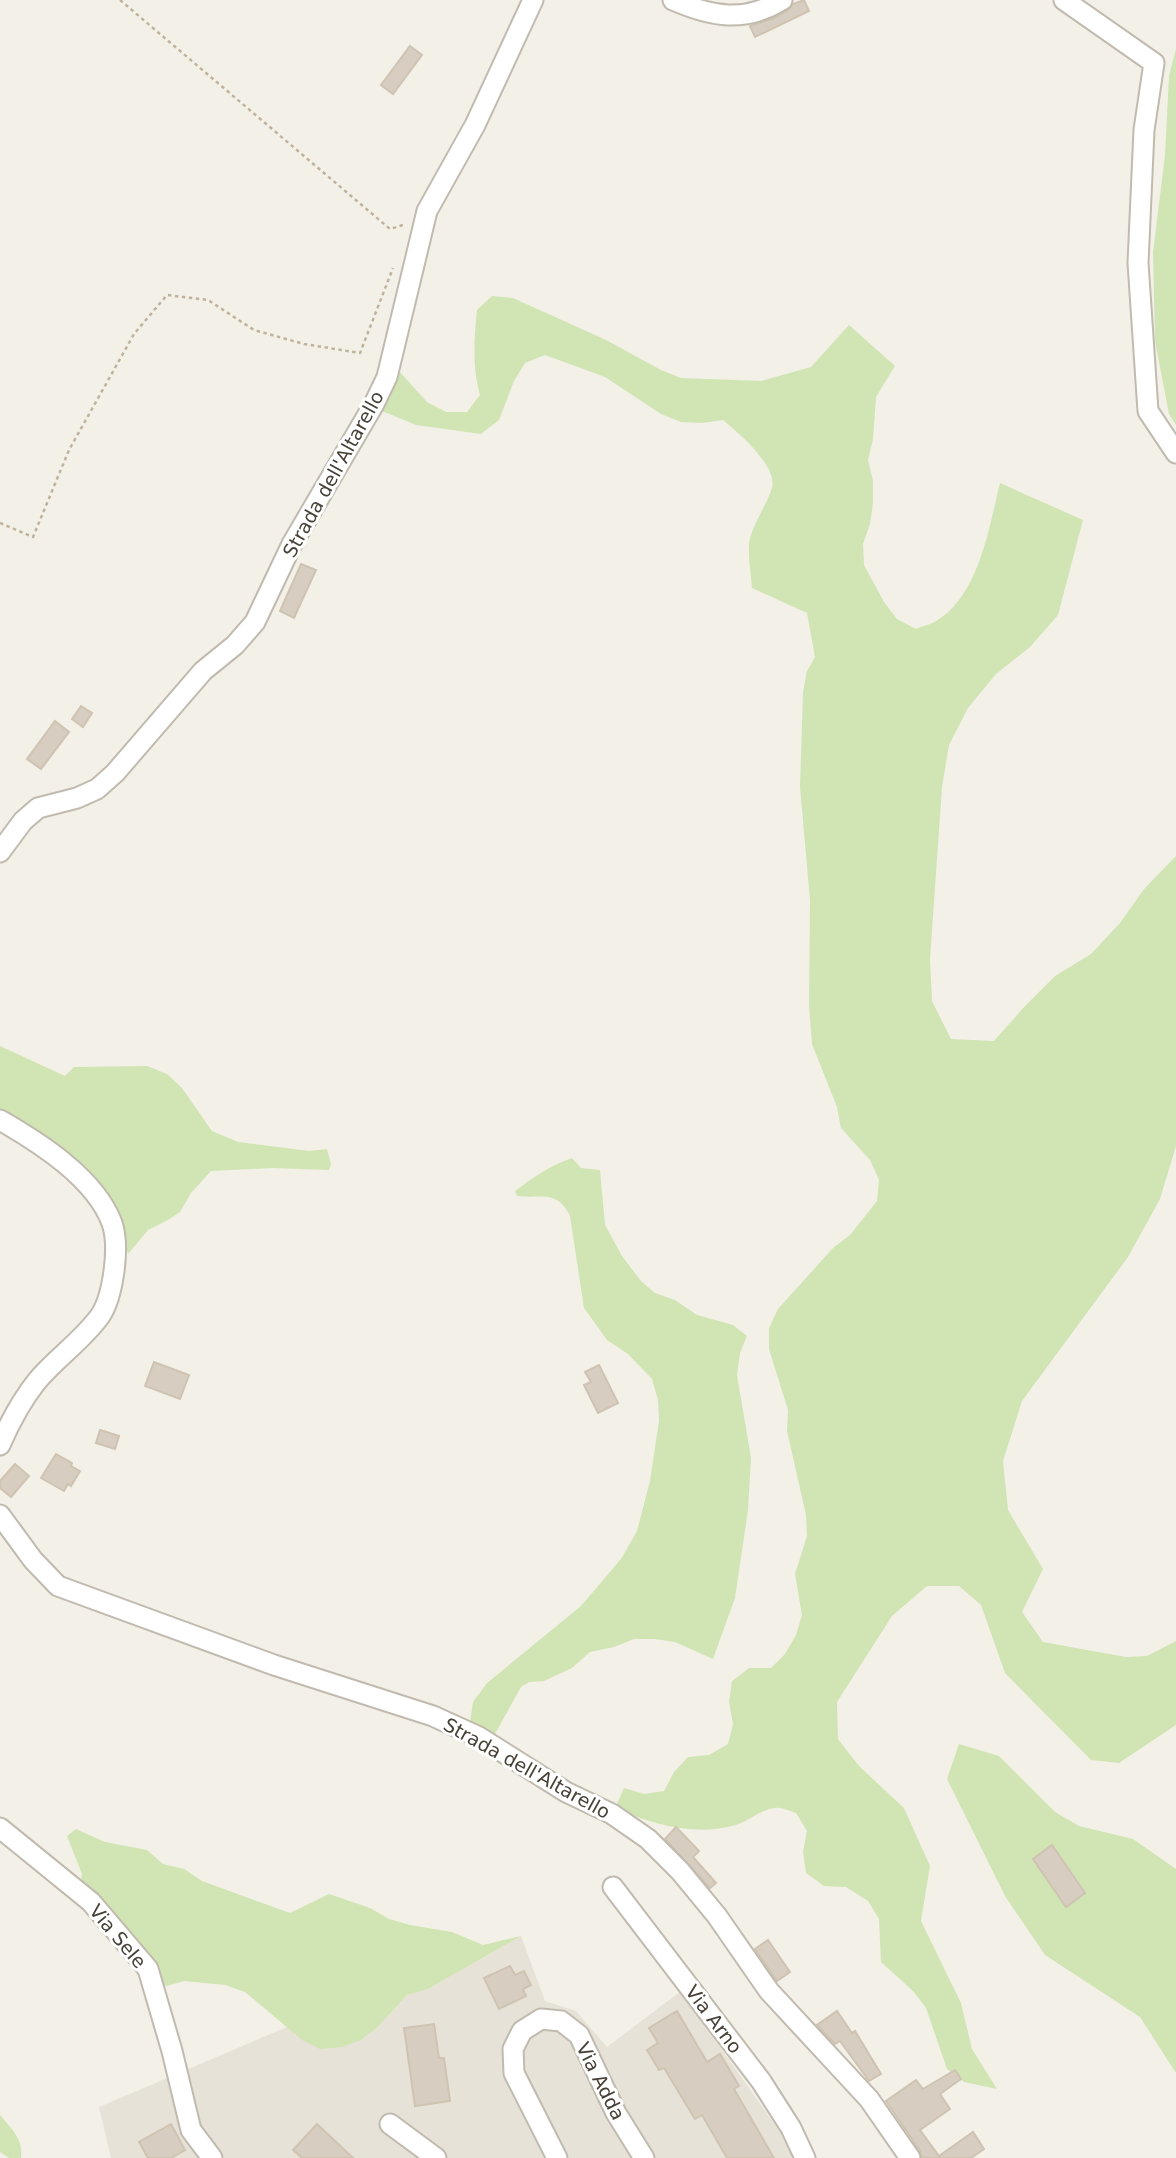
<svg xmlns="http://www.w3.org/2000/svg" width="1176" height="2158" viewBox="0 0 1176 2158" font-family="'DejaVu Sans',sans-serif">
  <rect width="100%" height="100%" fill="#f3f0e8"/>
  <path fill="#e7e2d7" d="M 521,1936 L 545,2001 L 576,2011 L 607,2047 L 681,1991 L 798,2158 L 111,2158 L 99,2107 L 287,2027 L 302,2040 L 361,2040 L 378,2027 L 407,1995 L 428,1989 Z"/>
  <g fill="#d0e5b3">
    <path d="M 1176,49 L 1176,425 L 1169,414 L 1155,341 L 1153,252 L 1165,155 L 1169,76 Z"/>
    <path d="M 492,296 L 513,298 L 606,340 L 661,370 L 681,378 L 761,381 L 811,367 L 849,325 L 895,366 L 876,397 L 873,439 L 868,460 L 873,481 L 873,503 L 870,524 L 863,544 L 864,565 L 884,602 L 897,619 L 916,629 C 922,626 930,625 936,621 C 979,596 989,527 1000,483 L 1083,520 L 1058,615 L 1030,647 L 996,674 L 968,708 L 949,745 L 942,787 L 930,959 L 932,1001 L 951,1039 L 994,1041 L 1025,1006 L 1055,976 L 1091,954 L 1120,923 L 1144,889 L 1176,856 L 1176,1146 L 1160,1199 L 1128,1257 L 1022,1401 L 1003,1461 L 1008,1510 L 1043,1569 L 1022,1612 L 1043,1642 L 1126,1657 L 1147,1656 L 1176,1641 L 1176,1725 L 1119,1763 L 1091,1760 L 1005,1673 L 981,1605 L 959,1586 L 927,1586 L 892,1616 L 837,1702 L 838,1739 L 859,1766 L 904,1808 L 930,1866 L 921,1921 L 961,2003 L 972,2049 L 997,2089 L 964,2082 L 947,2069 L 926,2008 L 913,1991 L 881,1962 L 879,1919 L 868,1901 L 846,1887 L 824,1886 L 806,1873 L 803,1852 L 807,1831 L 796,1813 C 790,1811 781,1807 775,1808 C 762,1809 748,1821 736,1825 C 696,1837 651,1824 615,1808 L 624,1788 L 644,1794 L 664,1791 L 674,1772 L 688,1757 L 709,1755 L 728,1744 L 733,1724 L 729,1702 L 732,1681 L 749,1668 L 771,1668 L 785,1654 L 796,1635 L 802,1615 L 795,1574 L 807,1536 L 806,1515 L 787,1431 L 788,1410 L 769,1349 L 769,1328 L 778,1309 L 833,1248 L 850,1235 L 877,1201 L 879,1180 L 870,1160 L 841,1128 L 837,1107 L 812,1044 L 809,1005 L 810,900 L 800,787 L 803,692 L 807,671 L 815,657 L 807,613 L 752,588 C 751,574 748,558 749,544 C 752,524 766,507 772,488 C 778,467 739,433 723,420 L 702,423 L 681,422 L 661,414 L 605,377 L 545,355 L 525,363 L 514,381 L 499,420 L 481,434 L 416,425 L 382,411 L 398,370 L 427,402 L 446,412 L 467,412 L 480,395 C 472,366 474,340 477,310 Z"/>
    <path d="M 0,1046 L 65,1076 L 74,1067 L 147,1066 L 167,1074 L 182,1088 L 212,1131 L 238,1142 L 309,1151 L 327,1149 L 331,1164 L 329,1170 L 273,1168 L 211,1171 L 191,1193 L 180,1212 L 168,1220 L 148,1230 L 128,1254 L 124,1234 L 110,1203 L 0,1115 Z"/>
    <path d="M 572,1158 L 581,1168 L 600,1170 L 605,1225 L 622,1256 L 641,1281 L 655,1293 L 675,1300 L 697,1315 L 733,1325 L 747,1336 L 740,1353 L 737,1375 L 751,1458 L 748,1510 L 735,1598 L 713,1659 L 675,1642 L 655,1639 L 634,1639 L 614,1647 L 590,1652 L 572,1668 L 544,1681 L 529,1682 L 521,1687 L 495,1734 L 470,1723 L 473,1702 L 487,1683 L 581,1606 L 621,1559 L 637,1531 L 650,1481 L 659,1421 L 658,1400 L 652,1379 L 628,1354 L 607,1340 L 584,1308 L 570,1216 C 557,1189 541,1199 517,1196 L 515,1191 C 532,1178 551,1165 572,1158 Z"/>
    <path d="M 959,1744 L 999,1756 L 1055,1812 L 1079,1826 L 1133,1839 L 1176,1869 L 1176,2073 L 1140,2017 L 1045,1955 L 1005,1896 L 947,1779 Z"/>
    <path d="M 76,1829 L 105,1842 L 147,1850 L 163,1864 L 184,1869 L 202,1881 L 290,1913 L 329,1894 L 370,1908 L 389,1919 L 410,1925 L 452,1932 L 483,1945 L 521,1936 L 428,1989 L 407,1995 L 378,2027 L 361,2040 L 342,2047 L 320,2049 L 302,2040 L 245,1992 L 225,1985 L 184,1981 L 163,1987 L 149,1957 L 119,1919 L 81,1881 L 82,1874 L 67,1836 Z"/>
    <path d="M 0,2115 C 11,2128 24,2140 21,2158 L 9,2158 L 0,2152 Z"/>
  </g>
  <g fill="#d7cec1" stroke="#cfc3b2" stroke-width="2">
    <path d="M 804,0 L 809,11 L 755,37 L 750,26 L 774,18 L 788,10 L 793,4 Z"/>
    <path d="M 410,46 L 422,55 L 393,94 L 381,85 Z"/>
    <path d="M 301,564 L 316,570 L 294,618 L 280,611 Z"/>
    <path d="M 81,706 L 92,713 L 83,727 L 72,719 Z"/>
    <path d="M 55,721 L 69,732 L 41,769 L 27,759 Z"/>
    <path d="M 154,1362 L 189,1375 L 180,1399 L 145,1386 Z"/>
    <path d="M 599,1365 L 618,1403 L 598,1413 L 584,1385 L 591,1382 L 585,1372 Z"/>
    <path d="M 100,1430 L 119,1436 L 115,1449 L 96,1443 Z"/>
    <path d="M 56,1454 L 72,1463 L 71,1466 L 80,1471 L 71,1486 L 68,1484 L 64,1491 L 41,1478 Z"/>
    <path d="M 15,1464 L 29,1476 L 11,1497 L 0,1488 L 0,1481 Z"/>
    <path d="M 676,1827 L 699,1851 L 693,1857 L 716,1883 L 710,1888 L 665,1839 Z"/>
    <path d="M 1052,1845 L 1085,1893 L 1066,1907 L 1033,1859 Z"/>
    <path d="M 768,1940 L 790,1972 L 777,1981 L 755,1949 Z"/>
    <path d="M 510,1966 L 515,1975 L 524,1971 L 531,1985 L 523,1989 L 526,1996 L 499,2009 L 484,1978 Z"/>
    <path d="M 677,2011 L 707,2062 L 720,2054 L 739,2086 L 734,2089 L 774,2158 L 727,2158 L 702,2115 L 695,2119 L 664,2068 L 659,2070 L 647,2050 L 658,2043 L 649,2028 Z"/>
    <path d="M 837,2011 L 852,2033 L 855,2031 L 881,2074 L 869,2081 L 840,2041 L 835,2044 L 817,2025 Z"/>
    <path d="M 434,2024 L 439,2058 L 444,2058 L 450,2101 L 415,2106 L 404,2028 Z"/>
    <path d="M 955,2070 L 961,2079 L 940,2094 L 950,2109 L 920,2130 L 939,2156 L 973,2132 L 984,2149 L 971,2158 L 922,2158 L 920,2151 L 886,2101 L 916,2080 L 923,2089 Z"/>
    <path d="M 171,2124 L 185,2150 L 171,2158 L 148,2158 L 139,2142 Z"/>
    <path d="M 317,2124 L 353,2158 L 302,2158 L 293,2150 Z"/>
  </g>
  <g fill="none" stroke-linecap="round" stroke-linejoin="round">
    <defs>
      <g id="street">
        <path d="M 673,0 C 712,17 745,23 782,0"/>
        <path d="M 1064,0 L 1154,63 L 1144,130 L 1138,263 L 1148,411 L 1176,453"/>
        <path d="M 0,852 L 23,821 L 38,808 L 77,798 L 97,789 L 115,773 L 203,671 L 235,645 L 255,622 L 292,544 L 374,404 L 387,377 L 427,211 L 475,125 L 533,0"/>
        <path d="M 0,1120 C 40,1143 95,1178 112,1223 C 117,1238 116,1256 114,1271 C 112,1286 109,1303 100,1316 C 82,1341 56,1358 37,1381 C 21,1401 10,1422 0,1445"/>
        <path d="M 0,1515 L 33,1560 L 58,1586 L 274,1665 L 433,1716 L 479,1737 L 566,1792 L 612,1814 L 648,1839 L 680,1871 L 717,1916 L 769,1991 L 869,2099 L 910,2158"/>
        <path d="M 0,1828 L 91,1902 L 148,1969 L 172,2051 L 191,2130 L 212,2158"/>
        <path d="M 613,1887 L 761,2081 L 791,2128 L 805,2158"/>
        <path d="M 390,2124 L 436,2158"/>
        <path d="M 557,2158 L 514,2073 L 513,2049 L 522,2031 L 541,2019 L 561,2021 L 579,2035 L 616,2113 L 644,2158"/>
      </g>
    </defs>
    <use href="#street" stroke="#c1baae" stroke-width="23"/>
    <g stroke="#bfb39d" stroke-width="2.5" stroke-dasharray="3.5 3.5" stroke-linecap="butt">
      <path d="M 120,0 L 390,229 L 406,224"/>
      <path d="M 0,523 L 33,537 L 69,450 L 134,334 L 167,295 L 208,300 L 254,330 L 304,344 L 360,353 L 393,268"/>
    </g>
    <use href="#street" stroke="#fff" stroke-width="19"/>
  </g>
  <g text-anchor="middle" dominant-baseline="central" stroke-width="6" stroke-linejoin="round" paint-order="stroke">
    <g font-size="19" fill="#464037" stroke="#fff">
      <text transform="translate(333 474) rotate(-61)">Strada dell'Altarello</text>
      <text transform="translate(527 1768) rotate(29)">Strada dell'Altarello</text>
      <text transform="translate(118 1936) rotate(50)">Via Sele</text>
      <text transform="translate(714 2019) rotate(53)">Via Arno</text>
      <text transform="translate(601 2081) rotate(63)">Via Adda</text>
    </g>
  </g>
</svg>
